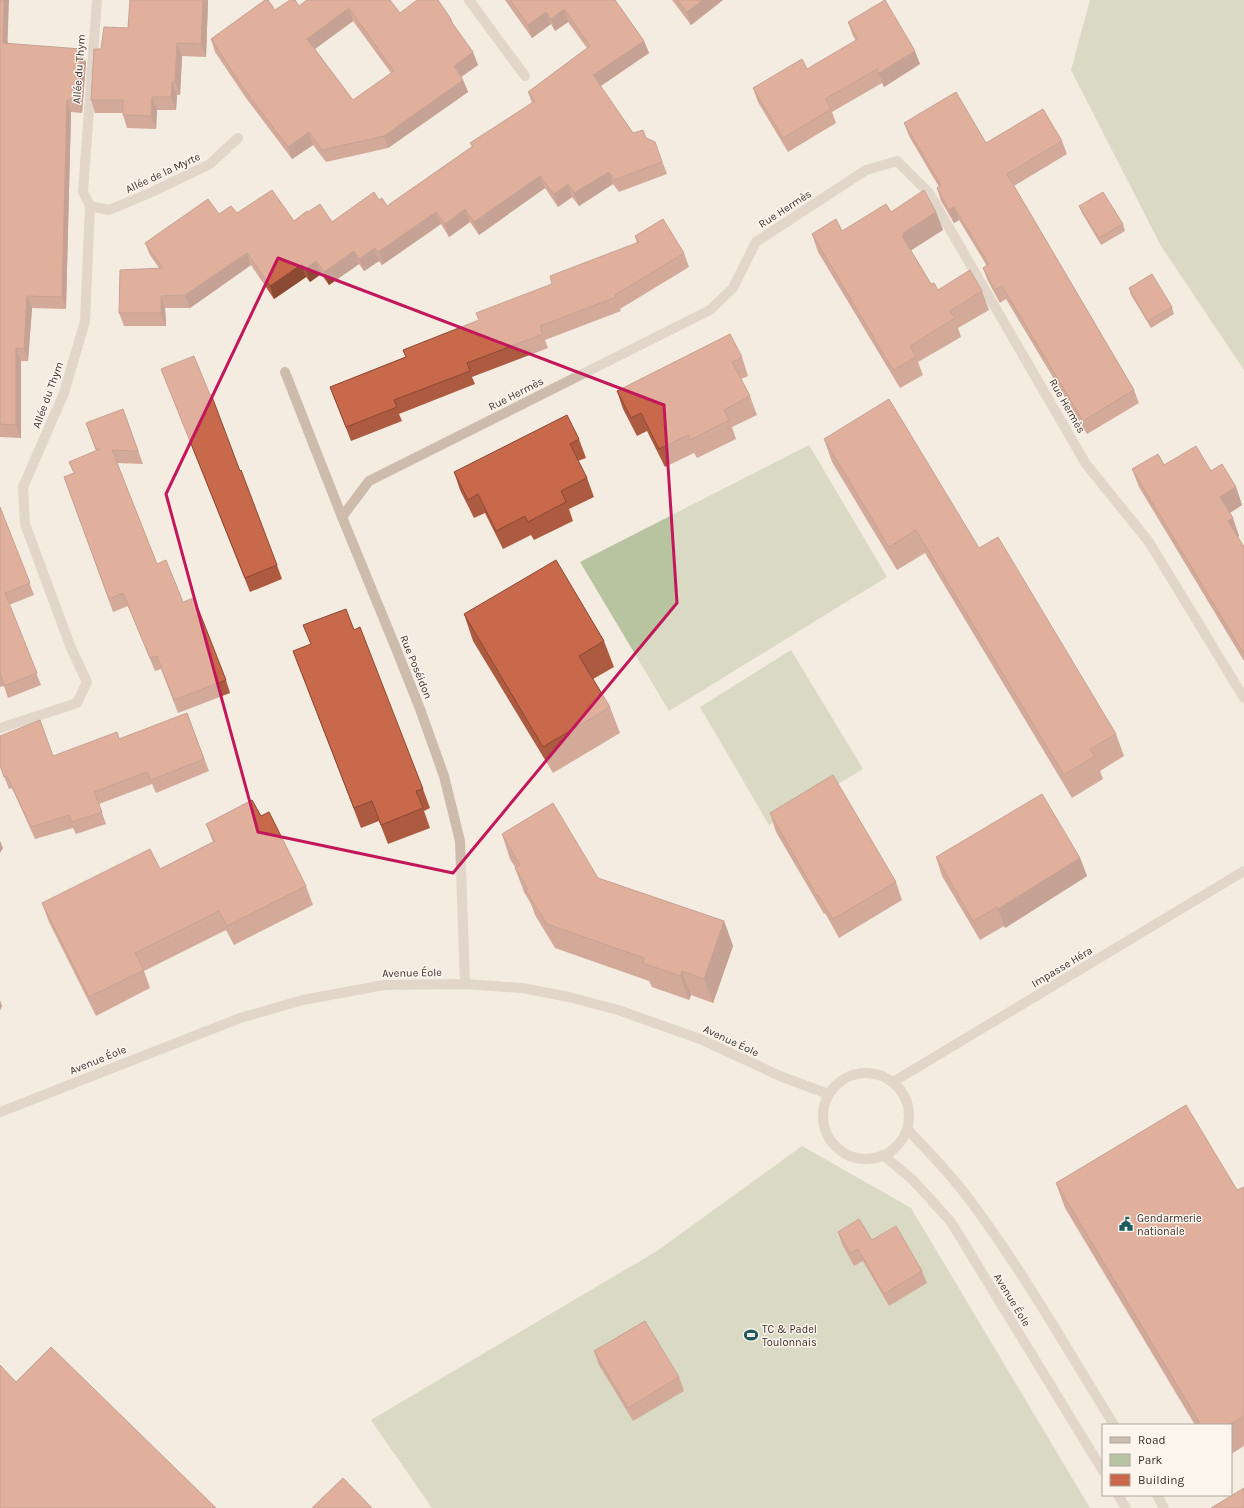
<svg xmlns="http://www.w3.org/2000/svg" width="1244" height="1508" viewBox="0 0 1244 1508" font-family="Karla,sans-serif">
  <rect width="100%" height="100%" fill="#f4ebe1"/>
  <g fill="#b8c4a0">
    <path d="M 1090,0 L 1244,0 L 1244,370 L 1161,246 L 1071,70 Z"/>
    <path d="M 809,445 L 887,577 L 669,711 L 580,562 Z"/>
    <path d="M 791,650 L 863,769 L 769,825 L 700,707 Z"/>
    <path d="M 802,1146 L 911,1208 L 1090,1508 L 432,1508 L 371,1420 L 657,1251 Z"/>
  </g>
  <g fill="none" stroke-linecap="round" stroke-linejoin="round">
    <g stroke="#cdbbac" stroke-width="10">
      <path d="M 469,0 L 525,76"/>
      <path d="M 90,206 L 109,210 L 152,192 L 210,164 L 238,138"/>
      <path d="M 285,372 L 342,517 L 397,651 L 420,709 L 444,776 L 460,841 L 465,984"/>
      <path d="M 342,517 L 369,481 L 710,310 L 733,288 L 756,242 L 866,170 L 897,161 L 929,193 L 1086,464 L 1149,542 L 1244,698"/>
      <path d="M 0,728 L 77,703 L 87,682 L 71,648 L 25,524 L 23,487 L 64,393 L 85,321 L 90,206 L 83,192 L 97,0"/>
      <circle cx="866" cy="1116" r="43"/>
      <path d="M 893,1082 L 1244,871"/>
      <path d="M 0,1112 L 240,1018 L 303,1000 L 384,985 L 465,984 L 522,988 L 569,997 L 618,1010 L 700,1039 L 780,1076 L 828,1094"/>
      <path d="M 907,1129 C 928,1151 951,1174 969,1199 C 1023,1271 1067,1349 1114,1425"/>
      <path d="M 883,1155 L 913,1180 L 951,1222 L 1103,1471"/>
      <path d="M 1118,1495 L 1126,1508"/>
      <path d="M 1157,1495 L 1164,1508"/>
    </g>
  </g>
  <g fill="#ac5a40" fill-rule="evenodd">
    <path d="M 0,0 L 8,44 L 86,62 L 82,113 L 71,112 L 66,309 L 32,308 L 28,361 L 21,361 L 21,438 L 0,437 Z"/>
    <path d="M 208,0 L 206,57 L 182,56 L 180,95 L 177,95 L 176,110 L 157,110 L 156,129 L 127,128 L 123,115 L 123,113 L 95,113 L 91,100 L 101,49 L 128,28 Z"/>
    <path d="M 505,0 L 615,0 L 644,41 L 649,53 L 600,86 L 633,133 L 646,138 L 655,142 L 667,174 L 619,192 L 613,184 L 579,206 L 572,197 L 558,207 L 545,188 L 479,235 L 470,222 L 449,237 L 441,224 L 382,265 L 379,261 L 364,271 L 359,264 L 329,285 L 321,274 L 310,282 L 306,277 L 274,299 L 251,265 L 190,308 L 165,308 L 166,326 L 124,326 L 119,313 L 159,268 L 150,255 L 145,243 L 219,214 L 237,213 L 294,221 L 308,212 L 332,222 L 379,200 L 387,206 L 472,147 L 470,143 L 532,103 L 528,92 L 587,48 L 568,22 L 555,31 L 551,24 L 532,38 Z"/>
    <path d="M 672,0 L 723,0 L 691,25 Z"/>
    <path d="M 299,6 L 400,13 L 451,19 L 454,27 L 478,65 L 461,77 L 463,80 L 468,92 L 388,148 L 326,162 L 313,145 L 292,159 L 246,98 L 215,52 L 211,39 L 275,10 ZM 353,21 L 391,73 L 353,100 L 315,49 Z"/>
    <path d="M 848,22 L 920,64 L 884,87 L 882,83 L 832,112 L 836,123 L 788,152 L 758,102 L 753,88 L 807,69 L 856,41 L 853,36 Z"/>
    <path d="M 904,123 L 986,143 L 1062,141 L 1067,154 L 1014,186 L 1134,390 L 1139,403 L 1087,434 L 1006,299 L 1000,303 L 988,281 L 983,268 L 987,266 L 959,220 L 954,223 L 941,201 L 937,188 L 939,187 L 909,136 Z"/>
    <path d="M 1079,206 L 1123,224 L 1125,231 L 1101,245 L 1082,213 Z"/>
    <path d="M 891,212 L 936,212 L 943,230 L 911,250 L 931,284 L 938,290 L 982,291 L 989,310 L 958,328 L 961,337 L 918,362 L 923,375 L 900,388 L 818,252 L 812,234 L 842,231 Z"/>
    <path d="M 635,236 L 684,253 L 689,267 L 620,309 L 621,311 L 545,340 L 548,348 L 472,377 L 475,384 L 399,414 L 402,421 L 351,441 L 330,387 L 405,357 L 552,284 L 637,243 Z"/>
    <path d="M 1129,288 L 1172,307 L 1174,314 L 1151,328 L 1131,295 Z"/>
    <path d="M 742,357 L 748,376 L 741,379 L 750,396 L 757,415 L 732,427 L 736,439 L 697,458 L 694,453 L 665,467 L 647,431 L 637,436 L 623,409 L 617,391 Z"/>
    <path d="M 161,369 L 277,565 L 282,579 L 250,592 Z"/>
    <path d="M 123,409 L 143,464 L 117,463 L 157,564 L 183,602 L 226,680 L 230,693 L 178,713 L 161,669 L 155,671 L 128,606 L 113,612 L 64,477 L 74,473 L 69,462 L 96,451 L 86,423 Z"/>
    <path d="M 579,439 L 586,458 L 578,461 L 587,478 L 594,497 L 569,509 L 573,521 L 534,540 L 531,535 L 503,549 L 485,513 L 474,518 L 460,490 L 454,472 Z"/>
    <path d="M 824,439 L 979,548 L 1116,734 L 1124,756 L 1100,771 L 1103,779 L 1072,798 L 925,553 L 897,570 L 832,462 Z"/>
    <path d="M 1164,465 L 1211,471 L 1236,487 L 1242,505 L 1230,513 L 1239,536 L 1238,537 L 1244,547 L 1244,661 L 1139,487 L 1132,469 Z"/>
    <path d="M 0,507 L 34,595 L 9,605 L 41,685 L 8,698 L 4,686 L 0,687 Z"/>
    <path d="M 464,614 L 604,641 L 614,667 L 593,679 L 610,707 L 620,733 L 553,773 L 473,641 Z"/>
    <path d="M 354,630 L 423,789 L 430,808 L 424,811 L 430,828 L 388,844 L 379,821 L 361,828 L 293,651 Z"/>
    <path d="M 187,713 L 209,771 L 156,793 L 152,784 L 99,804 L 106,824 L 76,834 L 73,828 L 35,839 L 12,788 L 9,789 L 0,766 L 53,756 L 119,739 Z"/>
    <path d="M 770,813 L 896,882 L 902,900 L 839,938 L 825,913 L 824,914 L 776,832 Z"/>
    <path d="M 261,816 L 306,886 L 313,905 L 234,945 L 226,930 L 144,971 L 150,988 L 96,1016 L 49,922 L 42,903 L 160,869 L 213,842 L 206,824 Z"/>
    <path d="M 502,834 L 598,878 L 724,921 L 733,946 L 713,1003 L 691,995 L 689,1000 L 652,987 L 649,981 L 555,948 L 535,915 L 531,904 L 524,892 L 515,868 L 515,867 L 510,859 Z"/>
    <path d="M 936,857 L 1080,858 L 1087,876 L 1005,928 L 1004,926 L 980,940 L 942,876 Z"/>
    <path d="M 1056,1183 L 1237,1190 L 1244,1187 L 1244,1446 L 1231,1454 L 1231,1425 L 1195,1425 L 1065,1208 Z"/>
    <path d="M 838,1232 L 872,1240 L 922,1271 L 927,1283 L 889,1306 L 863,1261 L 854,1266 L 842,1244 Z"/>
    <path d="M 594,1351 L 679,1377 L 684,1391 L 633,1421 L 599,1365 Z"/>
  </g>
  <g fill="#8c4a34">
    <path d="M 4,0 L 9,0 L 7,56 L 3,43 Z"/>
    <path d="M 203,0 L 208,0 L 206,57 L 201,44 Z"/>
    <path d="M 703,0 L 723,0 L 691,25 L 687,12 Z"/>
    <path d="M 349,8 L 353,21 L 312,51 L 307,39 Z"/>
    <path d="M 564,9 L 568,22 L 555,31 L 551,19 Z"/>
    <path d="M 546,12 L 551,24 L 532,38 L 528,25 Z"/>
    <path d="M 451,19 L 456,31 L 450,20 Z"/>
    <path d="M 644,41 L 649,53 L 598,88 L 593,75 Z"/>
    <path d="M 177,43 L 182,56 L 180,95 L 175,82 Z"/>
    <path d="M 81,49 L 86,62 L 82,113 L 78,100 Z"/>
    <path d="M 915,51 L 920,64 L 884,87 L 879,73 Z"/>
    <path d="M 473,52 L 478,65 L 458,79 L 454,66 Z"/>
    <path d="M 463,80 L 468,92 L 388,148 L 384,136 Z"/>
    <path d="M 172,82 L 177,95 L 176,110 L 171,97 Z"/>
    <path d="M 152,97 L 157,110 L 156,129 L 151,116 Z"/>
    <path d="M 67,100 L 71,112 L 66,309 L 62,297 Z"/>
    <path d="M 309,132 L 313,145 L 292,159 L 288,147 Z"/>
    <path d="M 609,172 L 613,184 L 579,206 L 574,193 Z"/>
    <path d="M 540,176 L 545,188 L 479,235 L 474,222 Z"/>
    <path d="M 568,184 L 572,197 L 558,207 L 554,194 Z"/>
    <path d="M 954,207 L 959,220 L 954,223 L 949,210 Z"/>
    <path d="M 465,209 L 470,222 L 449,237 L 445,224 Z"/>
    <path d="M 436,212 L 441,224 L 382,265 L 378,252 Z"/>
    <path d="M 936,212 L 943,230 L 910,251 L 902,236 L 903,233 Z"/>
    <path d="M 375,248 L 379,261 L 364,271 L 359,259 Z"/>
    <path d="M 354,251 L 359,264 L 329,285 L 324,272 Z"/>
    <path d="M 247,253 L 251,265 L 190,308 L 185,295 Z"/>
    <path d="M 316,261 L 321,274 L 310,282 L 305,269 Z"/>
    <path d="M 302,264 L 306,277 L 274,299 L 270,286 Z"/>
    <path d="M 27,296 L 32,308 L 28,361 L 24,349 Z"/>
    <path d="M 161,296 L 165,308 L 166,326 L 161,313 Z"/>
    <path d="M 16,348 L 21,361 L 21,438 L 16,425 Z"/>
    <path d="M 1236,487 L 1242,505 L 1226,515 L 1220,497 Z"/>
    <path d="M 1233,518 L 1239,536 L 1235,539 L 1228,521 Z"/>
    <path d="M 0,841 L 3,848 L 0,853 Z"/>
    <path d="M 1080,858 L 1087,876 L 1005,928 L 998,909 Z"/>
    <path d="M 724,921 L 733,946 L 713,1003 L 704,979 Z"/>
    <path d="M 682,971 L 691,995 L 689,1000 L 680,976 Z"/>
    <path d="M 0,1000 L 2,1006 L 0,1011 Z"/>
  </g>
  <g fill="#c8694b" stroke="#8c4a34" fill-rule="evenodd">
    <path d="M 0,0 L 4,0 L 3,43 L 81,49 L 78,100 L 67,100 L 62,297 L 27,296 L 24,349 L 16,348 L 16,425 L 0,424 Z"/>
    <path d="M 130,0 L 203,0 L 201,44 L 177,43 L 175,82 L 172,82 L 171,97 L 152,97 L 151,116 L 123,115 L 123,100 L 91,100 L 94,49 L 101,49 L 104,27 L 128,28 Z"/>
    <path d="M 265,0 L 268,0 L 275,10 L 290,0 L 295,0 L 299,6 L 307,0 L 390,0 L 400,13 L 417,0 L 438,0 L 451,19 L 450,20 L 473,52 L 454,66 L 463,80 L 384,136 L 322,150 L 309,132 L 288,147 L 241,85 L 211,39 ZM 349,8 L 394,71 L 353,100 L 307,39 Z"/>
    <path d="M 510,0 L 615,0 L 644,41 L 593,75 L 633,133 L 643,130 L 646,138 L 655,142 L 662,162 L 614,180 L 609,172 L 574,193 L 568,184 L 554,194 L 540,176 L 474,222 L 465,209 L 445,224 L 436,212 L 378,252 L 375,248 L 359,259 L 354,251 L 324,272 L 316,261 L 305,269 L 302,264 L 270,286 L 247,253 L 185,295 L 161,296 L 161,313 L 119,313 L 120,270 L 163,268 L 145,243 L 208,199 L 219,214 L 231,206 L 237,213 L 272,190 L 294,221 L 307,211 L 308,212 L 320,204 L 332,222 L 374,192 L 379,200 L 382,198 L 387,206 L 473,146 L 470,143 L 535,101 L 528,92 L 590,46 L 564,9 L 551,19 L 546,12 L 528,25 Z"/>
    <path d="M 677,0 L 703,0 L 687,12 Z"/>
    <path d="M 885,0 L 915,51 L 879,73 L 877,69 L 825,99 L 831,109 L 783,138 L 753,88 L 802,59 L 807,69 L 858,39 L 848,22 Z"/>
    <path d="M 956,92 L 986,143 L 1043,109 L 1062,141 L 1007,174 L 1134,390 L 1083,421 L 1002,286 L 995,290 L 983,268 L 989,264 L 954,207 L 949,210 L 937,188 L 941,185 L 904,123 Z"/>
    <path d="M 924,190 L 936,212 L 903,233 L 904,235 L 902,236 L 931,284 L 934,283 L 938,290 L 970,270 L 982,291 L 950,311 L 955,318 L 910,346 L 916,357 L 893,370 L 812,234 L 836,219 L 842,231 L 886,204 L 891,212 Z"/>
    <path d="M 1103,192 L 1123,224 L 1099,238 L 1079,206 Z"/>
    <path d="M 663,219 L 684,253 L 615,295 L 616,297 L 540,326 L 543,334 L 467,363 L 470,371 L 394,400 L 397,407 L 346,427 L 330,387 L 406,357 L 403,350 L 479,320 L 476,313 L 552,284 L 550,276 L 639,242 L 635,236 Z"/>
    <path d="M 1152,274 L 1172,307 L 1148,321 L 1129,288 Z"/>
    <path d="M 730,334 L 742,357 L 732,362 L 750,396 L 724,410 L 729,420 L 690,440 L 688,435 L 659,449 L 641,413 L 631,418 L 617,391 Z"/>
    <path d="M 194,356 L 210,395 L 211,394 L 240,471 L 241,470 L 277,565 L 245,578 L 161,369 Z"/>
    <path d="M 889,399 L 979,548 L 998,537 L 1116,734 L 1090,749 L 1095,756 L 1064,775 L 916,530 L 889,547 L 824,439 Z"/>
    <path d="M 123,409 L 138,451 L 112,450 L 157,564 L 166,560 L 183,602 L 194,598 L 226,680 L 174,700 L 157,656 L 150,658 L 123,593 L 109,599 L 64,477 L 74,473 L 69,462 L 100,449 L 96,449 L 86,423 Z"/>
    <path d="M 567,415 L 579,439 L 570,444 L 587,478 L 561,491 L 566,502 L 528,522 L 525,516 L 496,531 L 478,494 L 468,500 L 454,472 Z"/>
    <path d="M 1196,446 L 1211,471 L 1222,464 L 1236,487 L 1220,497 L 1233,518 L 1228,521 L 1244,547 L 1244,654 L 1132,469 L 1158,454 L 1164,465 Z"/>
    <path d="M 0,507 L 30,583 L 5,593 L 37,673 L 4,686 L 0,673 Z"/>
    <path d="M 556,560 L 604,641 L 579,656 L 610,707 L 543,747 L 464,614 Z"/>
    <path d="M 346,609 L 354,630 L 360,627 L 423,789 L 416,791 L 423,808 L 381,825 L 372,801 L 354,808 L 293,651 L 311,644 L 303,625 Z"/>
    <path d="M 187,713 L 204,759 L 151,780 L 147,772 L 94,792 L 102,812 L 72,822 L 69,815 L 31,827 L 7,776 L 4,777 L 0,765 L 0,736 L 40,720 L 53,756 L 117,732 L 119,739 Z"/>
    <path d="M 833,775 L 896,882 L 833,919 L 818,895 L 817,896 L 770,813 Z"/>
    <path d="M 1042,794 L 1080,858 L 998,909 L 997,907 L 973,921 L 936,857 Z"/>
    <path d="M 252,800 L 261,816 L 269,812 L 306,886 L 227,926 L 219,911 L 135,953 L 144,970 L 89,997 L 42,903 L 150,849 L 160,869 L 215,841 L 206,824 Z"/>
    <path d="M 553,803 L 598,878 L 724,921 L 704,979 L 682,971 L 680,976 L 643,963 L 644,958 L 547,924 L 526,891 L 528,889 L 515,868 L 520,865 L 502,834 Z"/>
    <path d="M 1186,1105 L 1237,1190 L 1244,1187 L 1244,1416 L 1229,1425 L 1201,1425 L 1056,1183 Z"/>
    <path d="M 859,1219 L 872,1240 L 896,1226 L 922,1271 L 884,1294 L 858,1249 L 850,1253 L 838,1232 Z"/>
    <path d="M 645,1321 L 679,1377 L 628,1408 L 594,1351 Z"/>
    <path d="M 51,1347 L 216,1508 L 0,1508 L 0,1365 L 16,1382 Z"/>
    <path d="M 343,1478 L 372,1508 L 312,1508 Z"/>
    <path d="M 1244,1488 L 1244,1508 L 1211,1508 Z"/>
  </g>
  <path d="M0 0H1244V1508H0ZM 278,258 L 664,405 L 677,603 L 453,873 L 258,832 L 166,494 Z" fill="#f4ebe1" fill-opacity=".55" fill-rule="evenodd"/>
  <path fill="none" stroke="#c2185b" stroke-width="3" stroke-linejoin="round" d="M 278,258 L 664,405 L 677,603 L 453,873 L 258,832 L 166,494 Z"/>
  <defs>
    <symbol id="civic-bare" viewBox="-9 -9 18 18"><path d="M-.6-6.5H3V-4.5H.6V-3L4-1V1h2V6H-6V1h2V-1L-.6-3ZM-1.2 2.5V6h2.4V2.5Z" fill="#1f5a5e" stroke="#fbf5ee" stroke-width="2.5" paint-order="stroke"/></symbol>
    <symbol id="stadium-bare" viewBox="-9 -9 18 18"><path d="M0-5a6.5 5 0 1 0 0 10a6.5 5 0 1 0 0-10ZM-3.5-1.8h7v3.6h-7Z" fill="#1f5a5e" stroke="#fbf5ee" stroke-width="2.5" paint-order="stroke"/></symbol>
  </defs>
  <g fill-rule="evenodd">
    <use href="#civic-bare" x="1116" y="1214" width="20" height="20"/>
    <use href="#stadium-bare" x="741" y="1325" width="20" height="20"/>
  </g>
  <g text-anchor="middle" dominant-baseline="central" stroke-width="3" stroke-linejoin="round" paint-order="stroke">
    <g font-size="11" fill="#3b302b" stroke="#fbf5ee">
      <text transform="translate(79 69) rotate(-86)">Allée du Thym</text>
      <text transform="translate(163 173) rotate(-25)">Allée de la Myrte</text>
      <text transform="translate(785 209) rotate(-33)">Rue Hermès</text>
      <text transform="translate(516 394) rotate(-27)">Rue Hermès</text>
      <text transform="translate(48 395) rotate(-70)">Allée du Thym</text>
      <text transform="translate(1067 406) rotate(60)">Rue Hermès</text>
      <text transform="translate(416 667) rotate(68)">Rue Poséidon</text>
      <text transform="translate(1062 967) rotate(-31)">Impasse Héra</text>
      <text transform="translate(412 973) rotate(-1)">Avenue Éole</text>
      <text transform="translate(731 1041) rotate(25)">Avenue Éole</text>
      <text transform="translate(98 1060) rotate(-22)">Avenue Éole</text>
      <text transform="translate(1012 1300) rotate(59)">Avenue Éole</text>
    </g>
    <g font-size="11" fill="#3b302b" stroke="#fbf5ee" text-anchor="start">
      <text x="1137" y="1218">Gendarmerie<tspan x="1137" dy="13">nationale</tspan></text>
      <text x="762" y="1329">TC &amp; Padel<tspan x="762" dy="13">Toulonnais</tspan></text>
    </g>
  </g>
  <rect x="1102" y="1424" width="130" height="72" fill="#fbf5ee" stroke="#aea6a0"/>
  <rect x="1110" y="1437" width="20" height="6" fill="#cdbbac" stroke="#aea6a0"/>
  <text x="1138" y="1444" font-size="12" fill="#3b302b">Road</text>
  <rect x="1110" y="1454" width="20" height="12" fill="#b8c4a0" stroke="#aea6a0"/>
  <text x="1138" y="1464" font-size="12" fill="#3b302b">Park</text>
  <rect x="1110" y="1474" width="20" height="12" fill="#c8694b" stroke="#aea6a0"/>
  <text x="1138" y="1484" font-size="12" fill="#3b302b">Building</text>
</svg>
